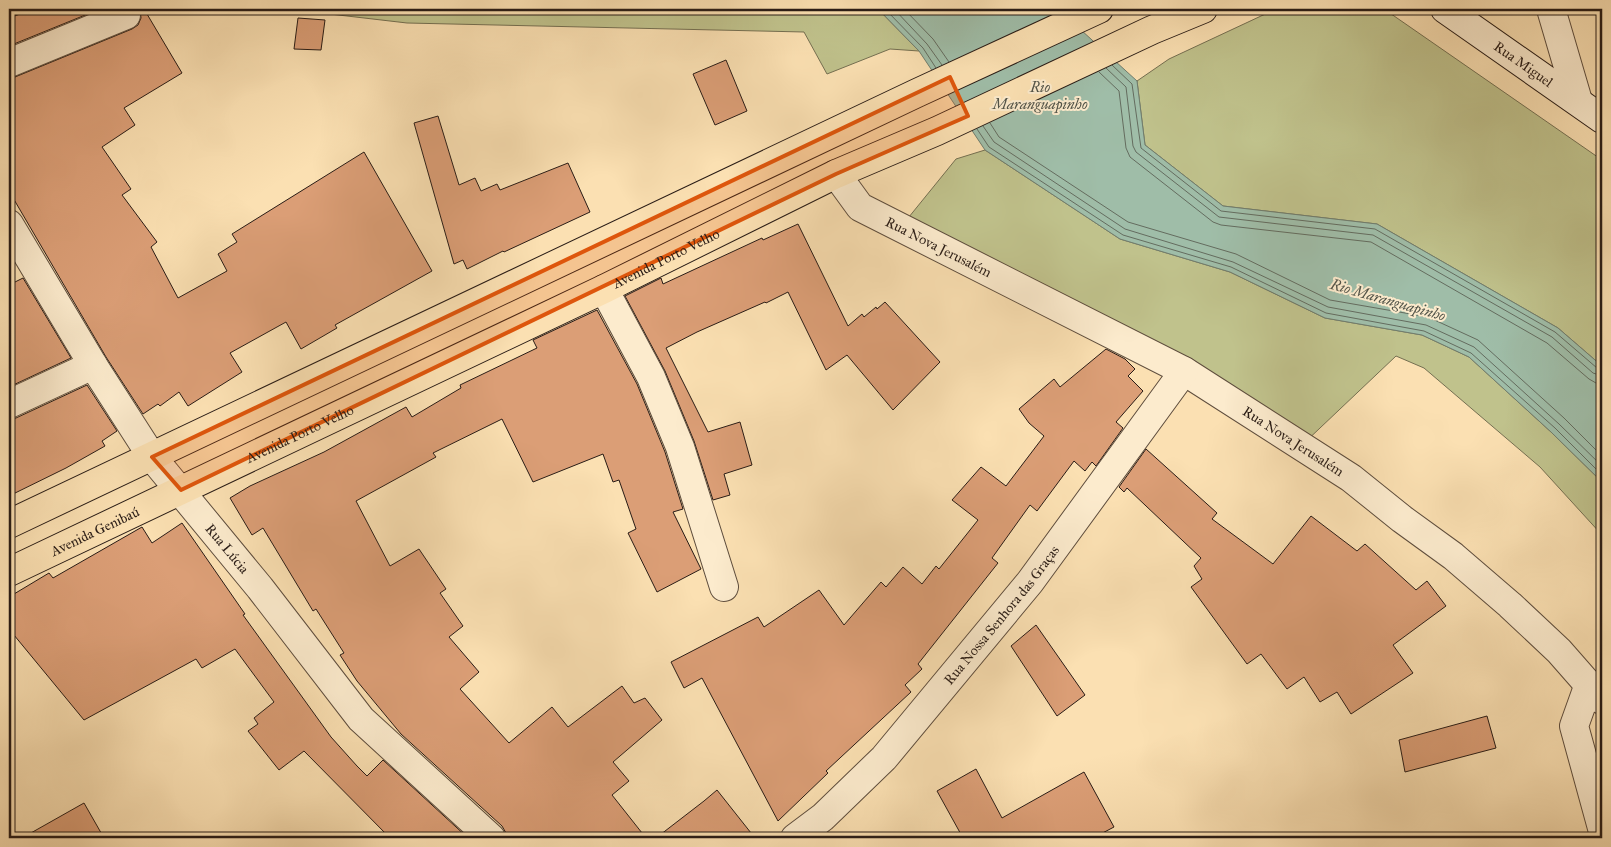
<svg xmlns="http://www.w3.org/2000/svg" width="1611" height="847" viewBox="0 0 1611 847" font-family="'IM FELL Great Primer',serif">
  <rect width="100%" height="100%" fill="#fbe0b2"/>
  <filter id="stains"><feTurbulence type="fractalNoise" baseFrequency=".004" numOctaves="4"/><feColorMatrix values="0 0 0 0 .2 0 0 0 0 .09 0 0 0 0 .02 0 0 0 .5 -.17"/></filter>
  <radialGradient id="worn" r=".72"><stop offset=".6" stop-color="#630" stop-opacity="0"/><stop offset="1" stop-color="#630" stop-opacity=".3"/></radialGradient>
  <g fill="#c0c28c" stroke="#746f51">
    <path d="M 287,9 L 878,9 L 919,51 L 890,49 L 827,74 L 804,32 L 407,23 Z"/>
    <path d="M 1276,9 L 1384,9 L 1602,160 L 1602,366 L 1558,328 L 1377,224 L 1223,206 L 1145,145 L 1137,81 L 1169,59 Z"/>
    <path d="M 985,150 L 1120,239 L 1230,272 L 1325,318 L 1422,335 L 1469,357 L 1551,432 L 1602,482 L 1602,535 L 1540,467 L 1424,368 L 1396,356 L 1301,446 L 900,228 L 956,159 Z"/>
  </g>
  <path fill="#9fbda8" stroke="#707d6e" d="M 878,9 L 1058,9 L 1137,81 L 1145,145 L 1223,206 L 1377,224 L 1558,328 L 1602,366 L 1602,482 L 1551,432 L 1469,357 L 1422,335 L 1325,318 L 1230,272 L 1120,239 L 985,150 L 919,51 Z"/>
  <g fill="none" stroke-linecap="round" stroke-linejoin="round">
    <g stroke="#646c5f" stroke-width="1">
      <path d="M 885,9 L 923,48 L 936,68"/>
      <path d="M 894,9 L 927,44 L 942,65"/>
      <path d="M 904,9 L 933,39 L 949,62"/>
      <path d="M 1112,65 L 1132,84 L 1141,148 L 1221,211 L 1375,229 L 1555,332 L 1597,368 L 1602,369"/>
      <path d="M 1106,68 L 1126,87 L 1133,146 L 1136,152 L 1219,217 L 1373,235 L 1552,337 L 1593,373 L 1602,376"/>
      <path d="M 1099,72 L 1119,91 L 1126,148 L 1130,157 L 1213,222 L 1221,225 L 1371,242 L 1547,343 L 1589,379 L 1596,383 L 1602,383"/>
      <path d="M 990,123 L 999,137 L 1128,222 L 1236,254 L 1330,300 L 1428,317 L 1478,340 L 1564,418 L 1602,456"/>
      <path d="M 983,126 L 994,142 L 1125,229 L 1233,262 L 1328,307 L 1426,325 L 1474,347 L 1559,424 L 1602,466"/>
      <path d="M 977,129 L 989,147 L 1123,235 L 1231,267 L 1326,313 L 1424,331 L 1471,353 L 1555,428 L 1602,475"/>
    </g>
  </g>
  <g fill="#db9e76" stroke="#291c16">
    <path d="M 34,9 L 100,9 L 9,46 L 9,18 Z"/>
    <path d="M 140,9 L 144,9 L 182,73 L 124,108 L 135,125 L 102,147 L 131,189 L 122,195 L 157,242 L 151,247 L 178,298 L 227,271 L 218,254 L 237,242 L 232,234 L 364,152 L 432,271 L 335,325 L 337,328 L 301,349 L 286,322 L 230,353 L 242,372 L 188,406 L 179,392 L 160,406 L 158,404 L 143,414 L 106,357 L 9,191 L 9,78 L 15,77 L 132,29 L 138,25 L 141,18 Z"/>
    <path d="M 298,18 L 325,20 L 321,50 L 294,49 Z"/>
    <path d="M 726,60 L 747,111 L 715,125 L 693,74 Z"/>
    <path d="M 438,116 L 459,185 L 475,178 L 481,191 L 497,184 L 500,190 L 568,163 L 590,212 L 504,252 L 503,251 L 467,269 L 463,260 L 454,264 L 414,123 Z"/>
    <path d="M 798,224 L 848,326 L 862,314 L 864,317 L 876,307 L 877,309 L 885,302 L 940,362 L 893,410 L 847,355 L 826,370 L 788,292 L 766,303 L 765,302 L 697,332 L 666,348 L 708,432 L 740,422 L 752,465 L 724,474 L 730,495 L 713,500 L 694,441 L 665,371 L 625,296 L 661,278 L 663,284 L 762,238 L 763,240 Z"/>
    <path d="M 23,278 L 71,358 L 9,387 L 9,285 Z"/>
    <path d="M 597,310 L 637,384 L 665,452 L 683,509 L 673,512 L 701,569 L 657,592 L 628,533 L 636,529 L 619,480 L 613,482 L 603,454 L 533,482 L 502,419 L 433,453 L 436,457 L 356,501 L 390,566 L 419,549 L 446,589 L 440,593 L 463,626 L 449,637 L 479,672 L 460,689 L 509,743 L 552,707 L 568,727 L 622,686 L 634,703 L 645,698 L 662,720 L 613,762 L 629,781 L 612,795 L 646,838 L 506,838 L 506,833 L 502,826 L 401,734 L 357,681 L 340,655 L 344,653 L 316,609 L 313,611 L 263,528 L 252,535 L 230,498 L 250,486 L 324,452 L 406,407 L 412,417 L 461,388 L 460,385 L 537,348 L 533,340 Z"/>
    <path d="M 1106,349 L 1125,359 L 1135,369 L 1128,376 L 1143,391 L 1116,422 L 1123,428 L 1096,466 L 1092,462 L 1085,471 L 1074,461 L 1037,511 L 1030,505 L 992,558 L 998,563 L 918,664 L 922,669 L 905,685 L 911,692 L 826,771 L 828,773 L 778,821 L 702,678 L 684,688 L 671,662 L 758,617 L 764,627 L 819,590 L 844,625 L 881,582 L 886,587 L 903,567 L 922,584 L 936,566 L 939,569 L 978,520 L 952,500 L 981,467 L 1006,486 L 1044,436 L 1029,423 L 1019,409 L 1054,379 L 1060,387 Z"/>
    <path d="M 87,385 L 117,431 L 102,441 L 105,446 L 66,468 L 9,496 L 9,419 L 16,418 Z"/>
    <path d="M 1146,449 L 1217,513 L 1212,519 L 1273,564 L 1311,516 L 1357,551 L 1365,544 L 1416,590 L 1427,581 L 1446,606 L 1393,645 L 1413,673 L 1351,714 L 1337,692 L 1320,702 L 1304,677 L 1287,689 L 1261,654 L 1247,664 L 1191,587 L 1202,579 L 1194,566 L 1201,558 L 1127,488 L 1124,492 L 1119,487 Z"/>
    <path d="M 182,523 L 245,614 L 243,615 L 331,737 L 357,766 L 367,776 L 383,760 L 468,838 L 390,838 L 304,751 L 279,770 L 248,731 L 258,724 L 254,718 L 274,702 L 235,649 L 202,668 L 196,659 L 84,720 L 9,629 L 9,597 L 49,573 L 53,578 L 142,527 L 152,543 Z"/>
    <path d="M 1036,625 L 1085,695 L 1057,716 L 1011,646 Z"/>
    <path d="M 1487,716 L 1496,748 L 1405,772 L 1399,740 Z"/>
    <path d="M 976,769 L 1002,818 L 1084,772 L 1114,827 L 1093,838 L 963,838 L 937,791 Z"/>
    <path d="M 717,790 L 755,838 L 656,838 L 704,801 Z"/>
    <path d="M 84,803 L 104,838 L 22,838 Z"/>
  </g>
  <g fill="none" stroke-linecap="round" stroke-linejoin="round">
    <defs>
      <g id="minor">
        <path d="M 1551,9 L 1578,101"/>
        <path d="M 9,63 L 126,15"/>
        <path id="s1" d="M 836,174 L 860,207 L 1184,371 L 1351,478 L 1402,519 L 1453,556 L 1510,605 L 1559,651 L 1602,700"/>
        <path id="s2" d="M 9,224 L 93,365 L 152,457 L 260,588 L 361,719 L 491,838"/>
        <path d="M 604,289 L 651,377 L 680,447 L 724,587"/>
        <path d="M 9,404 L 93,365"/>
        <path d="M 1589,684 L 1574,726 L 1602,828"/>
        <path id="s3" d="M 795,838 L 823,817 L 884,758 L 1030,582 L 1184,371"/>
      </g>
      <g id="secondary">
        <path id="s4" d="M 1445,9 L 1602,119"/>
      </g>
      <g id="primary">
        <path d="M 9,524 L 917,93 L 1099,9"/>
        <path id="s5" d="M 9,572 L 604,289 L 836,174 L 937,131 L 1152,30 L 1203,9"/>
      </g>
    </defs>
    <use href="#minor" stroke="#5e4d3d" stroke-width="30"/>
    <use href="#secondary" stroke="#291c16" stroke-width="30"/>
    <use href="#primary" stroke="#291c16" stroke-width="30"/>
    <use href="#minor" stroke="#fcebcd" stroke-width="28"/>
    <use href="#secondary" stroke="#fcebcd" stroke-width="28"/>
    <use href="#primary" stroke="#fbe0b2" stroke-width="28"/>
  </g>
  <path fill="#de560c" fill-opacity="0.2" stroke="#de560c" stroke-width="4" stroke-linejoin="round" d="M 950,77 L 968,116 L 836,174 L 181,490 L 152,457 Z"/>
  <g text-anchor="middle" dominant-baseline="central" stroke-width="4" stroke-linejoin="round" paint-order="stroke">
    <g font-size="14" fill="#291c16" stroke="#fcebcd">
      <text stroke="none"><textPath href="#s4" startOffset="96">Rua Miguel</textPath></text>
      <text stroke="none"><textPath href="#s1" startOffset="129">Rua Nova Jerusalém</textPath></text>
      <text stroke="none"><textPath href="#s5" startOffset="728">Avenida Porto Velho</textPath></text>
      <text stroke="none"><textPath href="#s5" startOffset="322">Avenida Porto Velho</textPath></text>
      <text stroke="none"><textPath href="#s1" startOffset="534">Rua Nova Jerusalém</textPath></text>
      <text stroke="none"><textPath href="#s5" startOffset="95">Avenida Genibaú</textPath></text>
      <text stroke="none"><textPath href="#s2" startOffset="392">Rua Lúcia</textPath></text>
      <text stroke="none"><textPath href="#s3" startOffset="305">Rua Nossa Senhora das Graças</textPath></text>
    </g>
    <g font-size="15" font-style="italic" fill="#525449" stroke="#fcebcd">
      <text x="1040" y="87">Rio<tspan x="1040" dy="17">Maranguapinho</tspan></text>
      <text transform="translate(1388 300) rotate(16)">Rio Maranguapinho</text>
    </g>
  </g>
  <rect width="1611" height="847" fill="none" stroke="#fbe0b2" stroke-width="30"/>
  <rect x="10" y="10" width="1591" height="827" fill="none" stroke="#291c16" stroke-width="2.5"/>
  <rect x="15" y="15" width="1581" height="817" fill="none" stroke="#291c16"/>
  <rect width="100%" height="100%" filter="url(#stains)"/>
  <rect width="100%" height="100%" fill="url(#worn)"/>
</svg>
